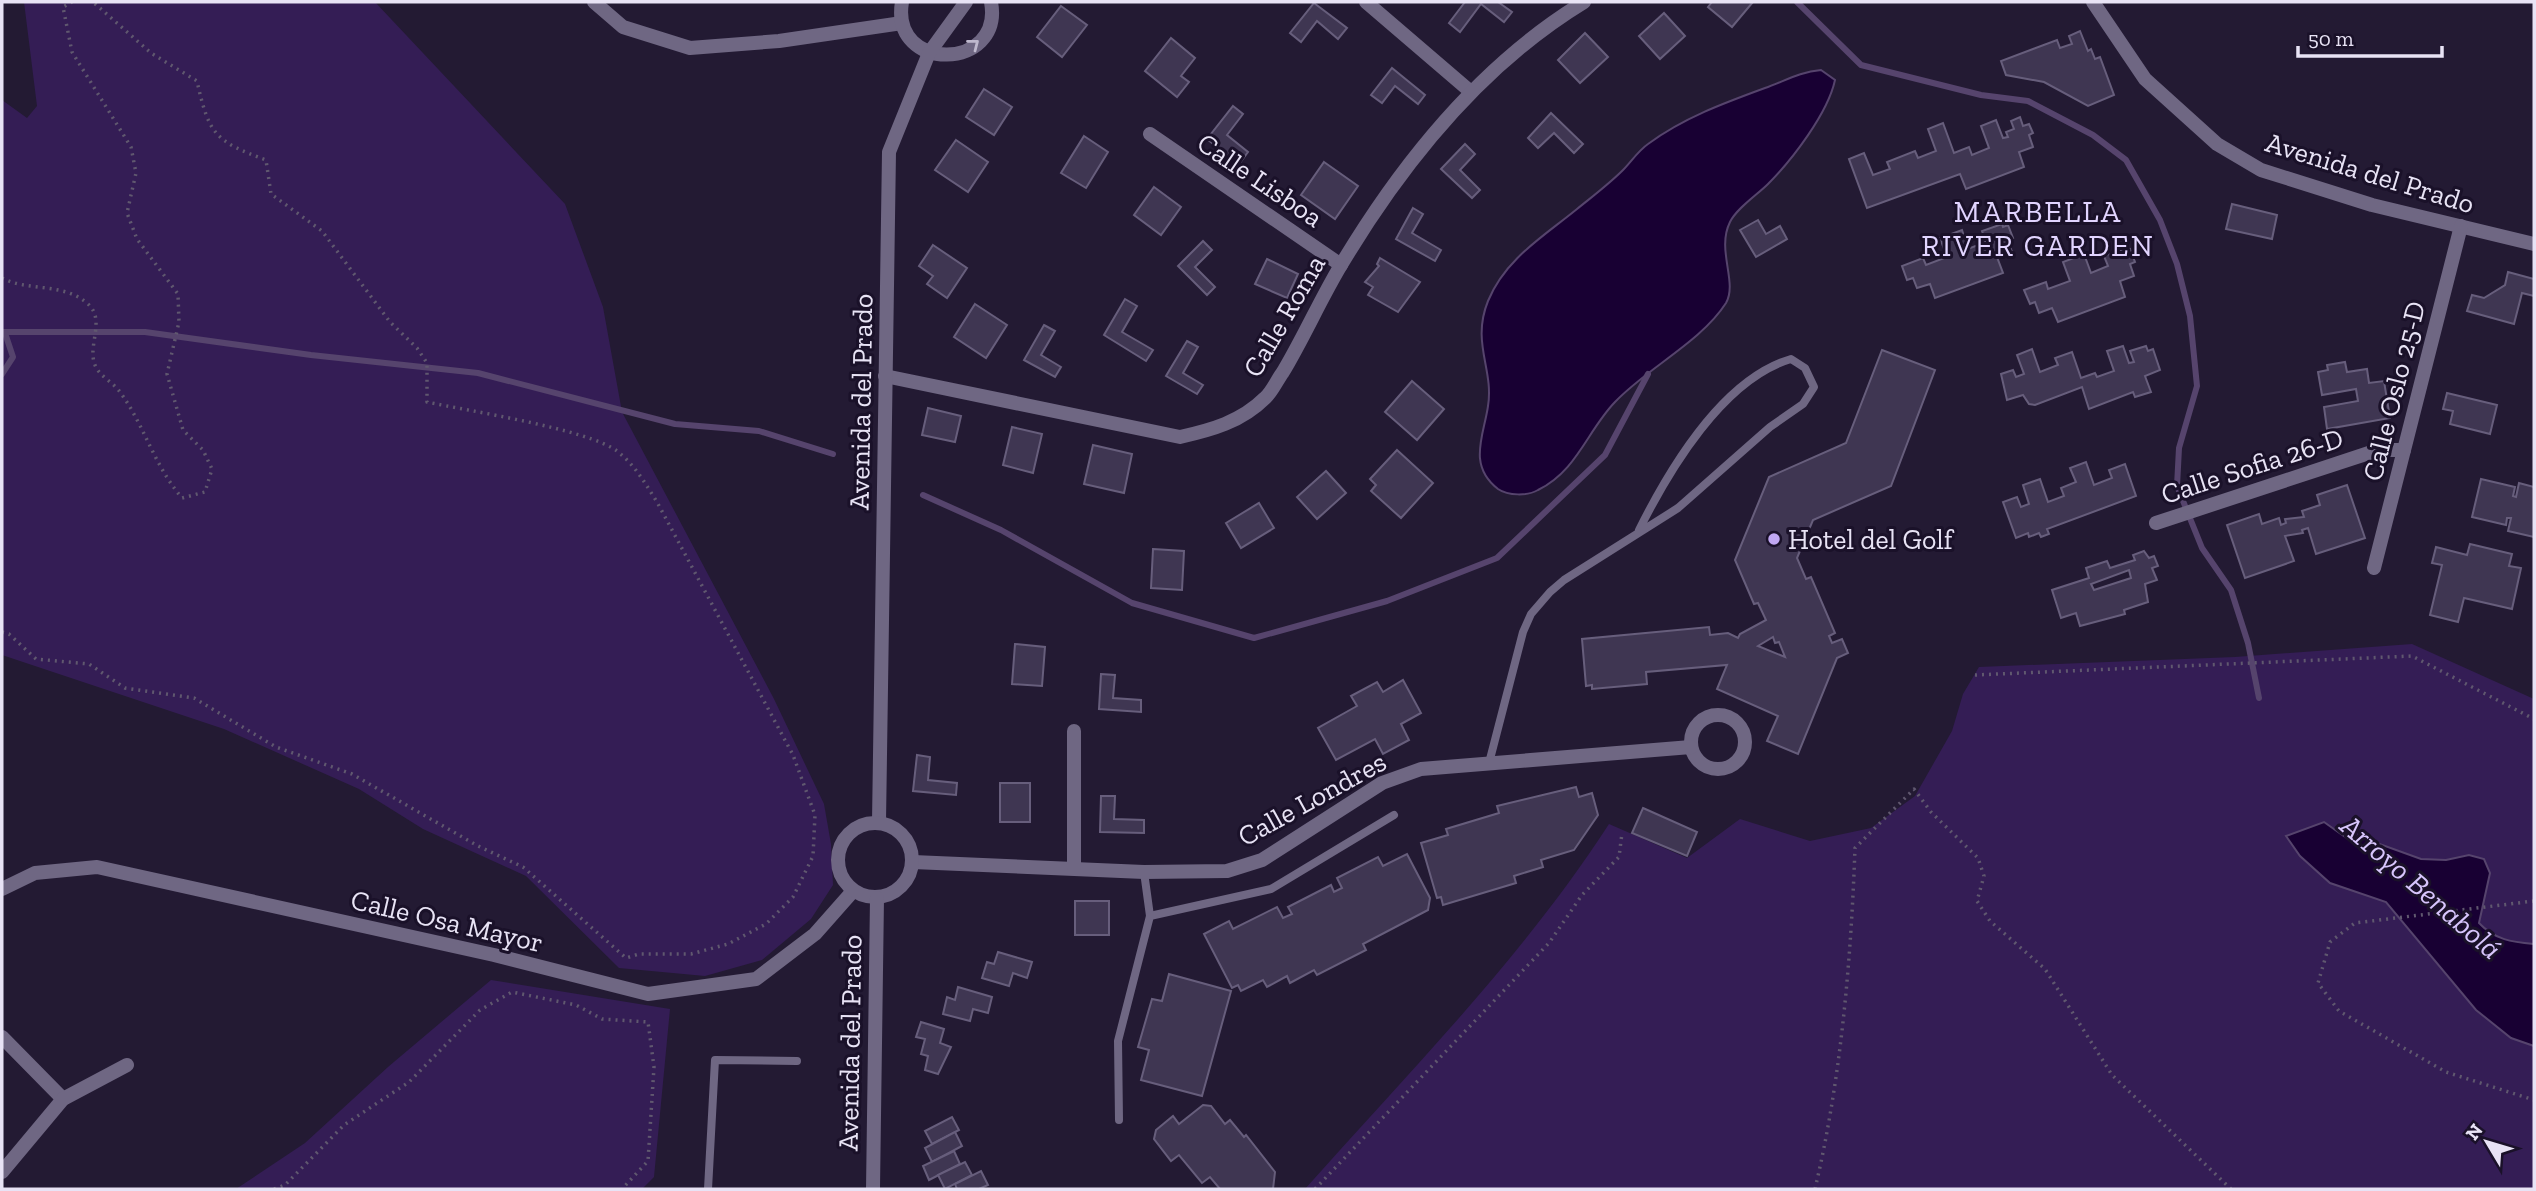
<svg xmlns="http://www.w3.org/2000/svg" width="2536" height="1191" viewBox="0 0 2536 1191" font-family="'Zilla Slab',serif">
  <rect width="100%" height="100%" fill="#231a33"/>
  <g fill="#341d55">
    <path d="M 24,2 L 375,2 L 565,204 L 603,307 L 622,412 L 774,699 L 824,804 L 831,844 L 833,885 L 811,919 L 762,960 L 705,976 L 619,968 L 526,876 L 423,829 L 359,789 L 224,729 L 2,655 L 2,100 L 27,118 L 37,106 Z"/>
    <path d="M 2412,644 L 2534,699 L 2534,1189 L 1305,1189 C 1410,1071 1523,957 1609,824 L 1687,858 L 1740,819 L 1810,841 L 1871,828 L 1915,796 L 1952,731 L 1963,694 L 1979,667 L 2235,657 Z"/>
    <path d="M 491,980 L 670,1009 L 654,1177 L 642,1189 L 236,1189 L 305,1143 L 388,1067 Z"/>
  </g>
  <g fill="#180033" stroke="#56446d" stroke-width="2">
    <path d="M 1821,70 L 1835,80 C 1828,113 1792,160 1768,184 C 1757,195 1737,208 1730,222 C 1716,250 1738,282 1726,303 C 1701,342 1647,368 1615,402 C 1587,431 1577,471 1538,490 C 1528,496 1508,496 1498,489 C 1467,465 1484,435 1488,406 C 1494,369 1471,343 1488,301 C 1505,259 1544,236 1577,209 C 1593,196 1609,184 1623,170 C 1631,162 1638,151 1648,144 C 1683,118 1724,103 1765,88 C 1785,81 1799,72 1821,70 Z"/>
    <path d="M 2324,822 L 2348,839 L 2363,838 L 2421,859 L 2446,860 L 2469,855 L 2484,859 L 2490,873 L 2479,923 C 2495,940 2512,942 2534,944 L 2534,1046 L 2511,1038 L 2476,1010 L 2386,902 L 2330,883 L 2300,856 L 2286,836 Z"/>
  </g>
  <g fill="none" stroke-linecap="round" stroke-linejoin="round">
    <g stroke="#56446d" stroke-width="6">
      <path d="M 1797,2 L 1861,65 L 1981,95 L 2028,101 L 2093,135 L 2126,160 L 2160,220 L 2177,264 L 2190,316 L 2197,386 L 2179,448 L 2177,486 L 2202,548 L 2231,590 L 2248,643 L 2259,698"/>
      <path d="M 2,332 L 145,332 L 311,355 L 478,373 L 675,424 L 759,431 L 833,454"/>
      <path d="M 2,374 L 13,357 L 5,333"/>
      <path d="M 923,495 L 1001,530 L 1132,603 L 1254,638 L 1387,601 L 1497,558 L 1605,455 L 1648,374"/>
    </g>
  </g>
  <g fill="#3f3652" stroke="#675e7c" stroke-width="2" fill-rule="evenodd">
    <path d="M 1465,2 L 1498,2 L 1512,12 L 1504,22 L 1481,4 L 1460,32 L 1449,23 Z"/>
    <path d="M 1712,2 L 1753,2 L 1732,27 L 1708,7 Z"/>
    <path d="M 1314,3 L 1347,28 L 1338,39 L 1317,21 L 1301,42 L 1290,33 Z"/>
    <path d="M 1061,6 L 1087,25 L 1062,57 L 1037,37 Z"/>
    <path d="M 1664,13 L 1685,36 L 1660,59 L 1639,36 Z"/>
    <path d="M 2080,31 L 2088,51 L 2091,49 L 2095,59 L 2100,57 L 2114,95 L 2088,106 L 2044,82 L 2006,75 L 2001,61 L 2057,40 L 2060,48 L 2072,44 L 2069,36 Z"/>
    <path d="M 1585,33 L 1608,57 L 1580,83 L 1558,60 Z"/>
    <path d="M 1171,38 L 1195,58 L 1181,76 L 1189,82 L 1177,97 L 1145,71 Z"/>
    <path d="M 1392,68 L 1425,95 L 1418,104 L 1395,86 L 1382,103 L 1371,95 Z"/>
    <path d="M 984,89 L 1012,107 L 994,135 L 966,117 Z"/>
    <path d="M 1233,106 L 1243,114 L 1227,135 L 1248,152 L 1239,164 L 1207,139 Z"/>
    <path d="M 1551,113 L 1583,144 L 1574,153 L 1554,133 L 1538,148 L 1528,138 Z"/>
    <path d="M 2020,117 L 2023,126 L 2029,124 L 2033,133 L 2029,135 L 2033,147 L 2019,152 L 2024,167 L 1966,189 L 1960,174 L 1867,208 L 1849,159 L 1864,153 L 1873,175 L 1890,169 L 1887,162 L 1915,151 L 1918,158 L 1936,151 L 1928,129 L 1943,123 L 1954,153 L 1969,147 L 1972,155 L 1989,148 L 1981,126 L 1996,120 L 2003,138 L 2008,137 L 2006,132 L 2014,129 L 2011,121 Z"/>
    <path d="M 1084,136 L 1108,152 L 1086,188 L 1061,173 Z"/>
    <path d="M 956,140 L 988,162 L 968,192 L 935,170 Z"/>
    <path d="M 1465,144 L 1475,154 L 1460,170 L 1480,190 L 1472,198 L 1441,169 Z"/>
    <path d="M 1324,162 L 1358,186 L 1335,219 L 1301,195 Z"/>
    <path d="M 1154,187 L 1181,207 L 1161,235 L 1134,215 Z"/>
    <path d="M 2232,204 L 2277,215 L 2272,239 L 2226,229 Z"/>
    <path d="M 1413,208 L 1423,214 L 1412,233 L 1441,250 L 1435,261 L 1396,239 Z"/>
    <path d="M 1758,220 L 1766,234 L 1780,226 L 1787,239 L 1756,257 L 1740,230 Z"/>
    <path d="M 2002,224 L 2003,227 L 2008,225 L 2013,238 L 2008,240 L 2012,252 L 1997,257 L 2003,273 L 1935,298 L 1930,284 L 1917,288 L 1913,278 L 1907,280 L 1902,266 L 1923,258 L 1926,265 L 1947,257 L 1940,238 L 1962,230 L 1968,249 L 1986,242 L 1982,231 Z"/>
    <path d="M 1203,241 L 1212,250 L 1195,267 L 1215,287 L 1207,295 L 1178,266 Z"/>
    <path d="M 933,245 L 967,268 L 947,298 L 927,284 L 933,276 L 919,266 Z"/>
    <path d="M 2125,248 L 2125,251 L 2130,249 L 2135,262 L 2130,264 L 2134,276 L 2120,281 L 2125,297 L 2058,322 L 2052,308 L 2039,313 L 2035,302 L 2030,304 L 2024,290 L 2046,282 L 2048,289 L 2070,281 L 2063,262 L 2084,254 L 2091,273 L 2108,266 L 2104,256 Z"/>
    <path d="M 1380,258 L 1420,282 L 1398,312 L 1368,295 L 1373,287 L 1365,282 L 1379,266 L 1377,264 Z"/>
    <path d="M 1267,259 L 1298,274 L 1287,298 L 1255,284 Z"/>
    <path d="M 2508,272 L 2534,279 L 2534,296 L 2522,293 L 2514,324 L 2467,311 L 2472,295 L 2484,298 L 2505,285 Z"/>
    <path d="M 1125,299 L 1137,306 L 1122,332 L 1153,350 L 1146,361 L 1104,335 Z"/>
    <path d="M 975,304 L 1007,325 L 986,358 L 954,337 Z"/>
    <path d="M 1044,325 L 1055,331 L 1041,355 L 1061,367 L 1055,377 L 1024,360 Z"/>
    <path d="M 1187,341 L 1198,347 L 1183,373 L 1203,385 L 1197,394 L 1166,376 Z"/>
    <path d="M 2123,346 L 2129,363 L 2134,362 L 2130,351 L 2146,346 L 2148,351 L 2153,349 L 2160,370 L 2145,376 L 2151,392 L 2135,397 L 2133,392 L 2089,409 L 2082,387 L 2035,405 L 2029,404 L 2023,395 L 2007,400 L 2001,374 L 2013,370 L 2016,377 L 2024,374 L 2017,355 L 2032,349 L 2040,372 L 2058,365 L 2055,358 L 2072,352 L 2081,378 L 2095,373 L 2097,377 L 2114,371 L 2107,351 Z"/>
    <path d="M 1882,350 L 1935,370 L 1891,486 L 1813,520 L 1797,558 L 1806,579 L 1811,577 L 1835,633 L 1829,636 L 1832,643 L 1842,639 L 1848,653 L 1837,658 L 1798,754 L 1767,741 L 1778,716 L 1717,689 L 1727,665 L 1646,672 L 1647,684 L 1592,689 L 1592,685 L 1586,686 L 1582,639 L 1709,627 L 1710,635 L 1728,633 L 1738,638 L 1740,634 L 1766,620 L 1758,603 L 1754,604 L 1735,560 L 1769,477 L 1846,443 ZM 1773,637 L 1775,643 L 1779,642 L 1785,657 L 1758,646 Z"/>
    <path d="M 2345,362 L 2347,372 L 2367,369 L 2369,383 L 2384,381 L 2390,418 L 2327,429 L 2324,407 L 2358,401 L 2356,389 L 2322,395 L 2318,372 L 2328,370 L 2327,365 Z"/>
    <path d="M 1412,381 L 1444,409 L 1417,440 L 1385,412 Z"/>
    <path d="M 2447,393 L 2497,405 L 2490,434 L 2450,424 L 2453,411 L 2443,409 Z"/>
    <path d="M 928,408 L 961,416 L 955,442 L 922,435 Z"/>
    <path d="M 1012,427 L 1042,434 L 1033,473 L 1003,465 Z"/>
    <path d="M 1093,445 L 1132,454 L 1124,493 L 1084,484 Z"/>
    <path d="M 1397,450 L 1433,483 L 1401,518 L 1371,491 L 1376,485 L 1370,479 Z"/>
    <path d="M 2086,462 L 2094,485 L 2112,478 L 2109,470 L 2125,464 L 2136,496 L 2047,529 L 2049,534 L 2041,537 L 2039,533 L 2029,537 L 2028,533 L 2016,538 L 2003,502 L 2017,497 L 2021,507 L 2029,504 L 2023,485 L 2040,479 L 2048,502 L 2064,496 L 2061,488 L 2076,482 L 2070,468 Z"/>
    <path d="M 1326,471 L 1346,493 L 1317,519 L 1297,497 Z"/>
    <path d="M 2481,479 L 2515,487 L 2513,496 L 2516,497 L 2519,483 L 2534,487 L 2534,537 L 2508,531 L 2511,518 L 2507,518 L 2506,525 L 2472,517 Z"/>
    <path d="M 2347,485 L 2365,538 L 2316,554 L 2308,528 L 2302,530 L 2303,533 L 2285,536 L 2294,561 L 2245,578 L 2227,525 L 2259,514 L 2262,524 L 2279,518 L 2281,525 L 2286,523 L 2285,519 L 2304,517 L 2302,511 L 2320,505 L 2317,495 Z"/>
    <path d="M 1259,503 L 1274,528 L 1241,548 L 1226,523 Z"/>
    <path d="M 2470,544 L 2512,554 L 2509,566 L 2521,568 L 2512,609 L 2464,598 L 2458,622 L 2430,615 L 2442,565 L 2432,563 L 2436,547 L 2467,555 Z"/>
    <path d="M 1153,549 L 1184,551 L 1182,590 L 1151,588 Z"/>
    <path d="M 2144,551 L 2149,558 L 2154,556 L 2158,566 L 2152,568 L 2157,580 L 2145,584 L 2148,602 L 2124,610 L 2125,614 L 2080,626 L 2076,613 L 2061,618 L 2052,590 L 2089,578 L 2086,568 L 2107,561 L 2110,568 L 2135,560 L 2133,555 ZM 2129,570 L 2131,578 L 2094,590 L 2091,584 Z"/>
    <path d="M 1015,644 L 1045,647 L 1042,686 L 1012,684 Z"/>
    <path d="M 1101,674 L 1115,675 L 1113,698 L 1141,700 L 1141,712 L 1099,709 Z"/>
    <path d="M 1403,680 L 1421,713 L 1401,724 L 1409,740 L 1383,754 L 1375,739 L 1336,760 L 1318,728 L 1357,706 L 1351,696 L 1377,682 L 1383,692 Z"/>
    <path d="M 917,755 L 930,757 L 928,780 L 957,783 L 956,795 L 913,791 Z"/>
    <rect x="1000" y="783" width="30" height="39"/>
    <path d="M 1576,787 L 1579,797 L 1592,793 L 1598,815 L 1574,850 L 1541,860 L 1543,867 L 1514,876 L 1516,883 L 1443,905 L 1441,897 L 1437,898 L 1421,843 L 1448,835 L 1446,829 L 1499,813 L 1497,806 Z"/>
    <path d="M 1101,796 L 1115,796 L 1114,819 L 1144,820 L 1144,833 L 1100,832 Z"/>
    <path d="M 1643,808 L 1697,832 L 1687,856 L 1632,833 Z"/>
    <path d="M 1407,854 L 1430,898 L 1428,910 L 1363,944 L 1366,950 L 1317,975 L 1314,970 L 1290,983 L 1287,976 L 1267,987 L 1263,980 L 1241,991 L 1238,985 L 1232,988 L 1204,934 L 1229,921 L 1233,929 L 1277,907 L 1283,918 L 1292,914 L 1288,907 L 1331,885 L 1334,892 L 1342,888 L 1337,878 L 1378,857 L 1383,866 Z"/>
    <rect x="1075" y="901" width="34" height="34"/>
    <path d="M 998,952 L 1032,962 L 1027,978 L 1013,973 L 1009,986 L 982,978 L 987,962 L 994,964 Z"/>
    <path d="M 1169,974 L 1231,991 L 1202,1096 L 1141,1080 L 1149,1050 L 1138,1047 L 1152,999 L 1162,1001 Z"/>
    <path d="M 958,987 L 992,997 L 988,1013 L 973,1009 L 970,1021 L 943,1014 L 947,997 L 955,1000 Z"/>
    <path d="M 921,1022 L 944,1029 L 940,1043 L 951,1047 L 938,1074 L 925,1070 L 928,1056 L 921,1054 L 925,1039 L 916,1037 Z"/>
    <path d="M 1203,1105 L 1211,1106 L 1225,1124 L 1230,1120 L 1244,1137 L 1246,1135 L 1275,1172 L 1273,1189 L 1220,1189 L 1210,1177 L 1202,1183 L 1179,1155 L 1171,1161 L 1154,1139 L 1156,1130 L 1173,1116 L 1179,1124 Z"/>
    <path d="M 952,1117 L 959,1130 L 932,1144 L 925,1131 Z"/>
    <path d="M 955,1132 L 962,1146 L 932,1162 L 925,1148 Z"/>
    <path d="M 954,1151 L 960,1164 L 929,1180 L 923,1166 Z"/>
    <path d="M 965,1162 L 972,1175 L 945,1189 L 938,1175 Z"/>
    <path d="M 981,1171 L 988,1185 L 979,1189 L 957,1189 L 955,1184 Z"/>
  </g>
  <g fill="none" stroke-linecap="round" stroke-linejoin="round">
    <g stroke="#60586f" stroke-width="3.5" stroke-dasharray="2 5" stroke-linecap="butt">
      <path d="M 2,278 C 28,292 64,282 88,304 C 106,320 87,346 95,365 C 99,376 113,382 120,392 C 145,426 152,462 182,498 L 205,492 L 212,469 L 203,450 L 183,430 L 167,374 L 179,322 L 178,294 L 137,239 L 127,213 L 136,173 L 131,147 L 72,52 L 63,7 L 72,2"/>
      <path d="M 2,632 L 9,634 L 36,659 L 89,664 L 125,688 L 194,698 L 276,747 L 352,774 L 478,846 L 523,867 L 626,958 L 639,954 L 691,954 L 728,944 L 766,924 L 793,897 L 813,856 L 815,815 L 793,755 L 657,502 C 645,483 635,465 617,451 C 587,429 469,411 427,402 L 427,363 L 417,348 L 390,322 L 322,231 L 271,194 L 266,160 C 215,141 209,135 197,81 L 151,53 L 93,2"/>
      <path d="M 1975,675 L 2412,656 L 2534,719"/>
      <path d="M 2534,901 L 2355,923 L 2330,942 L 2318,983 L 2339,1011 L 2446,1072 L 2534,1100"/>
      <path d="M 274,1189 L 285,1185 L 344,1125 L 409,1082 L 480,1010 L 512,992 L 576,1005 L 602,1019 L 648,1022 L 654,1067 L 648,1161 L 622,1189"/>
      <path d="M 1315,1189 L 1549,943 L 1582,895 L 1619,857 L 1622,833"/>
      <path d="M 1815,1189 C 1841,1079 1851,961 1855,848 L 1914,789 L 1931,812 L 1978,858 L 1984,876 L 1977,901 L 1990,921 L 2045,969 L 2112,1075 L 2231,1189"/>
    </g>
    <g stroke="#6f6783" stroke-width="8">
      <path d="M 1489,763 L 1523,632 L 1531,614 L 1550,592 L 1564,580 L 1678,508 L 1770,427 L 1803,404 L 1814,387 L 1805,368 L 1791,359 C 1723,379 1669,470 1639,530"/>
      <path d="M 1144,872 L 1150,916"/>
      <path d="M 1119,1120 L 1118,1041 L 1150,916 L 1271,889 L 1394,815"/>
      <path d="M 708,1189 L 715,1060 L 797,1061"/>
    </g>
    <g stroke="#6f6783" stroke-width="14">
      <path d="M 594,2 L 623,27 L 690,48 L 779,41 L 902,23"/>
      <path d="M 902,2 C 890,73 1004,71 991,2"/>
      <path d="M 1366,2 L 1471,92"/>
      <path d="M 2093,2 L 2145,79 L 2217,144 L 2261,170 L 2372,205 L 2534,244"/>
      <path d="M 1150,134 L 1341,265"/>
      <path d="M 885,376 L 1180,437 C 1211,430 1241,422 1265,398 C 1272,392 1277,380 1283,372 C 1304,337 1320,300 1341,265 C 1402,163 1482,64 1584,2"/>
      <path d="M 2156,523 L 2378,450 L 2404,450"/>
      <path d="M 2374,568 L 2461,226"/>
      <circle cx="1718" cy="742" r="27"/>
      <path d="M 913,862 L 1144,872 L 1227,871 L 1262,860 L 1382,783 L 1421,769 L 1691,747"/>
      <path d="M 1074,868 L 1074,731"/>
      <path d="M 2,889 L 35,873 L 97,867 L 494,955 L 648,994 L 756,979 L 815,934 L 853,891"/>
      <path d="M 2,1037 L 63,1099"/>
      <path d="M 2,1172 L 63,1099 L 127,1065"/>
    </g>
    <g stroke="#6f6783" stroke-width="14">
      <path d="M 879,822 L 889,152 L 929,53 L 966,2"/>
      <circle cx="875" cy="860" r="37"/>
      <path d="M 873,1189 L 877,898"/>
    </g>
  </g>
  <defs><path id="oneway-chevron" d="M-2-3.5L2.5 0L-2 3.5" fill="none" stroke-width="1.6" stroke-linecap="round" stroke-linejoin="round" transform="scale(1.75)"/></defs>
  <use stroke="#beb8cd" href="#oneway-chevron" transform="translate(974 44) rotate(-38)"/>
  <circle fill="#c1a8f3" stroke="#1a1129" stroke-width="2.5" cx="1774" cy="539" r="7"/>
  <g text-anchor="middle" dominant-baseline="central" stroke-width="6" stroke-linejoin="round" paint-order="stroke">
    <g font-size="28" fill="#e8e3f5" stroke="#1a1129">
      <text transform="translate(2370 173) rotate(17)">Avenida del Prado</text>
      <text transform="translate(1260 180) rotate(34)">Calle Lisboa</text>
      <text transform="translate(1284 316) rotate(-60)">Calle Roma</text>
      <text transform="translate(2394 391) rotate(-76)">Calle Oslo 25-D</text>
      <text transform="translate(861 402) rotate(-89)">Avenida del Prado</text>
      <text transform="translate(2252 466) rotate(-18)">Calle Sofia 26-D</text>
      <text transform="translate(1312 799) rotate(-29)">Calle Londres</text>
      <text transform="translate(447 921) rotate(13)">Calle Osa Mayor</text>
      <text transform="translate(850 1043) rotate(-89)">Avenida del Prado</text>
    </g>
    <g font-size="28" fill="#e8e3f5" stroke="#1a1129" text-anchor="start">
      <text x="1788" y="539">Hotel del Golf</text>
    </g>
    <g font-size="30" letter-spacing="2" fill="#e1d4ff" stroke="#1a1129">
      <text x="2038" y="212">MARBELLA<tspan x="2038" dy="34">RIVER GARDEN</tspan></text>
    </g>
    <g font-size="30" font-style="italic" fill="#d7c5fc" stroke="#1a1129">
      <text transform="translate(2421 887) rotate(41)">Arroyo Benabolá</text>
    </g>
  </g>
  <rect width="2536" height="1191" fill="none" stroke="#e8e3f5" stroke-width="7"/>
  <g transform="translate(2487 1142) rotate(308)" stroke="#1a1129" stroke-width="5" paint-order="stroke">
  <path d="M0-5L12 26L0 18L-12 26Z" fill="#e8e3f5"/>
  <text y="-10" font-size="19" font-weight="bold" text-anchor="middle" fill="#e8e3f5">N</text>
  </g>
  <path d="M2298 46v10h144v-10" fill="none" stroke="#e8e3f5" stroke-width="3.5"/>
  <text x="2308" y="46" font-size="21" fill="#e8e3f5" stroke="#1a1129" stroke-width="5" paint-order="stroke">50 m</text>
</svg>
